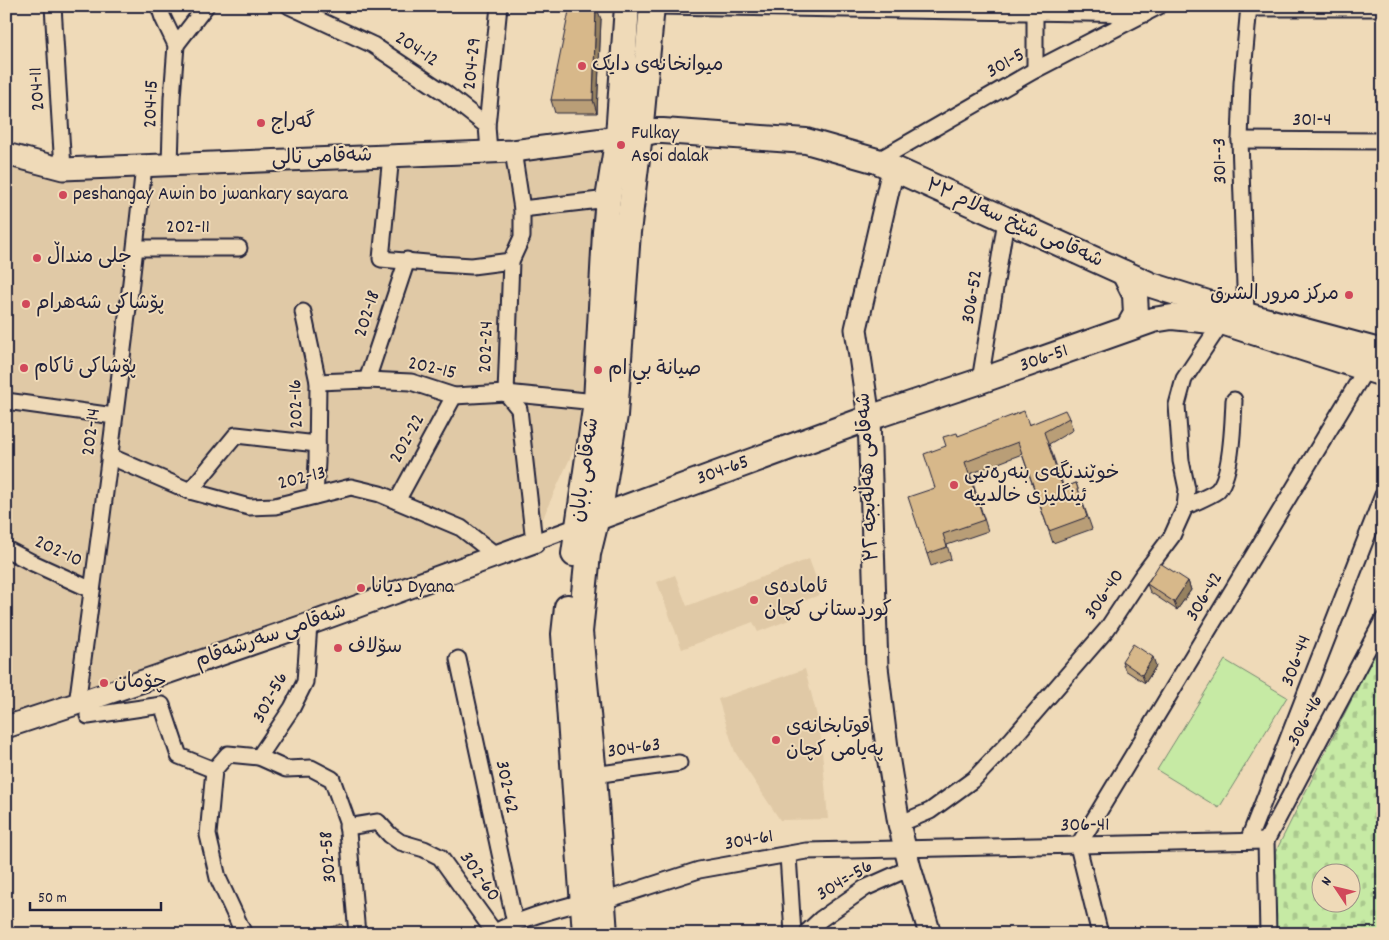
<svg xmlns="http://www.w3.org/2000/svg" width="1389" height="940" viewBox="0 0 1389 940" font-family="Dekko,'Playpen Sans Arabic',sans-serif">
  <defs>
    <pattern id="cemetery-stones" width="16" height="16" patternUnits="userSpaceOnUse" patternTransform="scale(1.25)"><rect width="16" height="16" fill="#c6eaa4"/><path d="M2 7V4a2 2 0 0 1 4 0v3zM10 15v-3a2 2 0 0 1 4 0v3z" fill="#aac88e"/></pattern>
  </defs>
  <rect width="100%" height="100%" fill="#efdab8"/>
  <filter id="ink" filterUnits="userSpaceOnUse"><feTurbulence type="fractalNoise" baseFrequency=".02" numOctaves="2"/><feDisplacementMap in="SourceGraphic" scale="10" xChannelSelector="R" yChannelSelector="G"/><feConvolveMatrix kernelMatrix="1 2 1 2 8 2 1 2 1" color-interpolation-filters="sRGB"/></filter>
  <g filter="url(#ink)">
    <g fill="#e0c9a6">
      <path d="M 618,136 L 596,402 L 548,506 L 534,542 L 6,727 L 6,154 L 63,169 Z"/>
      <path d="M 809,559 L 822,594 L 785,608 L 789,620 L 758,632 L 753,622 L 682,649 L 657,582 L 675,575 L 687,606 Z"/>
      <path d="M 805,669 L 820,728 L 828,819 L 780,820 L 735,752 L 718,699 Z"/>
    </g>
    <path fill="url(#cemetery-stones)" stroke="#748670" fill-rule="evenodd" d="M 1383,637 L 1383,934 L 1276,934 L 1274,855 ZM 1322,872 L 1352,872 L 1352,902 L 1322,902 Z"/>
    <path fill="#c6eaa4" stroke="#748670" d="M 1225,660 L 1287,697 L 1219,808 L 1157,770 Z"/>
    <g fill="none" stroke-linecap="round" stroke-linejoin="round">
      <defs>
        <g id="street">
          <path d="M 53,6 L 63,169"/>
          <path d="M 159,6 L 163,18 L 176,45 L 172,98 L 170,165"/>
          <path d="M 289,6 L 373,45 L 445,93 L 487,126"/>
          <path d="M 657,6 L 1145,14"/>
          <path d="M 1035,6 L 1035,70"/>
          <path d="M 1249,8 L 1383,8"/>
          <path d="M 176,45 L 206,6"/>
          <path d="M 1240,140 L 1383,141"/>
          <path d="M 489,151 L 487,126 L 499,6"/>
          <path d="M 513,151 L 522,209 L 522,237 L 511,261 L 506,393 L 519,409 L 534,542 L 578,526"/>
          <path d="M 391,155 L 381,259 L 439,264 L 472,266 L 511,261"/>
          <path d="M 877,161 L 1035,70 L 1159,6"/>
          <path d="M 522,209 L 608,199"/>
          <path d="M 136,248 L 239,248"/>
          <path d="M 303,312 L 318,382 L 317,462 L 315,496"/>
          <path d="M 1246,315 L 1240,140 L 1242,83 L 1249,6"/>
          <path d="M 367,380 L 407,260"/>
          <path d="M 980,381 L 1006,220"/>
          <path d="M 318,382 L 367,380 L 411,382 L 454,396 L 506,393 L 596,402"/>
          <path d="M 6,401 L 114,416"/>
          <path d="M 109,456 L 190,491 L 249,507 L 275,506 L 351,487 L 380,494 L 461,528 L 497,556"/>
          <path d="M 190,491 L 236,435 L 317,444"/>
          <path d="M 397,501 L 454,396"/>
          <path d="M 1185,507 C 1194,502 1209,497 1217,491 C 1232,478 1233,421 1234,400"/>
          <path d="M 6,549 L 33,563 L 92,590"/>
          <path d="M 458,659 L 515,923"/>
          <path d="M 77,704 C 101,525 125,345 144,166"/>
          <path d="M 88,716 L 162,705 L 179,756 L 214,770"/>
          <path d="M 259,757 L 292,708 L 305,682 L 309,624"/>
          <path d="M 214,770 L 228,754 L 259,757 L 286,769 L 311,768 L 332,779 L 347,821 L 357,934"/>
          <path d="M 214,770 L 208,835 L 218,878 L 244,934"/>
          <path d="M 594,775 L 679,763"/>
          <path d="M 899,824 L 930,811 L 974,779 L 1012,739 L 1107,629 L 1142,576 L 1172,536 L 1185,507 L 1187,489 L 1181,461 L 1177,405 L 1184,379 L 1222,322"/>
          <path d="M 347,827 L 378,822 L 390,835 L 400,842 L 424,849 L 440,857 L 494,932"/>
          <path d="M 1248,841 L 1383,495"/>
          <path d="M 788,855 L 793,934"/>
          <path d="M 603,901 L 699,870 L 806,851 L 1266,841"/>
          <path d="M 491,934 C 519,919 552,910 583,902"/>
          <path d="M 805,934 L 821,919 L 865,888 L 910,868"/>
          <path d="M 1100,934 L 1078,846 L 1366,369"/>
          <path d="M 1268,934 L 1266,841 L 1383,620"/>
        </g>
        <g id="secondary">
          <path d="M 6,154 L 63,169 L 513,151 L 634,135"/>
          <path d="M 893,169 L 856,329 L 869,418 L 877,667 L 888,756 L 899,824 L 910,868 L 930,934"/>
          <path d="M 6,727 L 88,700 L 309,624 L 534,542"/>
        </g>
        <g id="primary">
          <path d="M 640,134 L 654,131 L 663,131 L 806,141 L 877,161 L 1151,285 L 1246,315 L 1383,352"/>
          <path d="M 1124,273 L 1135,295 L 1136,314 L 1128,328"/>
          <path d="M 586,522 L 869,418 L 980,381 L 1153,320 L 1172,317 L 1222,322 L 1383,374"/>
          <path d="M 574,554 L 596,402 L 605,232 L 608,199 L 618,136 L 627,6"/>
          <path d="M 567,607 L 564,634 L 585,934"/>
          <path d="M 605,934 L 594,775 L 580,632 L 588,554 L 602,497 L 615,415 L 628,232 L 640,134 L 652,6"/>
        </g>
      </defs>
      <use href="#street" stroke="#22223b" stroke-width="19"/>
      <use href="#secondary" stroke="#22223b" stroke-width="25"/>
      <use href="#primary" stroke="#22223b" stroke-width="28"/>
      <use href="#street" stroke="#efdab8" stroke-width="15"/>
      <use href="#secondary" stroke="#efdab8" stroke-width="21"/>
      <use href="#primary" stroke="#efdab8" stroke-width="24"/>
    </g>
    <g fill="#b99e77" stroke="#22223b">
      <path d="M 601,19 L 597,113 L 555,113 L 551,100 Z"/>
      <path d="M 1069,418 L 1073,430 L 1049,444 L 1064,488 L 1076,483 L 1092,529 L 1053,543 L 1022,454 L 970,474 L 988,531 L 947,545 L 951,559 L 931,566 L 927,554 L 935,488 L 946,446 L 958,436 Z"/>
      <path d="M 1188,581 L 1191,590 L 1177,610 L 1150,592 L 1147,584 Z"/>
      <path d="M 1122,661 L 1156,666 L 1145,683 L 1125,670 Z"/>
    </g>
    <g fill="#968161" stroke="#22223b">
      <path d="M 596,6 L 601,19 L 597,113 L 593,100 Z"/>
      <path d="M 1188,581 L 1191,590 L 1177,610 L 1174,602 Z"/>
      <path d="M 1153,657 L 1156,666 L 1145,683 L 1142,675 Z"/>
    </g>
    <g fill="#d7b88a" stroke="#22223b">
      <path d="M 570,6 L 596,6 L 593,100 L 551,100 Z"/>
      <path d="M 1065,410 L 1069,418 L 1044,432 L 1063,488 L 1076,483 L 1087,517 L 1049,531 L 1018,442 L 965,462 L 984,520 L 943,534 L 947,547 L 927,554 L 908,497 L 935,488 L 924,454 L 946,446 L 943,437 L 957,433 L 958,436 L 1024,411 L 1029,425 Z"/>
      <path d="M 1160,563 L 1188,581 L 1174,602 L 1147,584 Z"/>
      <path d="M 1133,644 L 1153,657 L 1142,675 L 1122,661 Z"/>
      <path d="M 341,924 L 349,931 L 349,934 L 311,934 Z"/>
    </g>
  </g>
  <g fill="#d1495b" stroke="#efdab8" stroke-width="2">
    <circle cx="582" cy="66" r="5"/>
    <circle cx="261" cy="123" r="5"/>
    <circle cx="621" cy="145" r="5"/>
    <circle cx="63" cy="195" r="5"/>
    <circle cx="37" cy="258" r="5"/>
    <circle cx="1349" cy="295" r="5"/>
    <circle cx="26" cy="304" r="5"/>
    <circle cx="24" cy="368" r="5"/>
    <circle cx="598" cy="370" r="5"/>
    <circle cx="954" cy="485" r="5"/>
    <circle cx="361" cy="588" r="5"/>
    <circle cx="754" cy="600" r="5"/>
    <circle cx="338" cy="648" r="5"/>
    <circle cx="104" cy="683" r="5"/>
    <circle cx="776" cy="740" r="5"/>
  </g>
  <g text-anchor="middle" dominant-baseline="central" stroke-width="4" stroke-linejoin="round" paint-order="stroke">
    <g font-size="20" fill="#22223b" stroke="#efdab8">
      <text transform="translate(416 50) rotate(34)">204-12</text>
      <text transform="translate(473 64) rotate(-84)">204-29</text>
      <text transform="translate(1006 64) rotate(-30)">301-5</text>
      <text transform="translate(38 89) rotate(-94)">204-11</text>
      <text transform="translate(152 104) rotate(-88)">204-15</text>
      <text x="1312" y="121">301-4</text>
      <text transform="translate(322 158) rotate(-2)">شەقامی نالی</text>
      <text transform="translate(1221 161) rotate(-91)">301--3</text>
      <text transform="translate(1014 224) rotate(24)">شەقامی شێخ سەلام ٣٣</text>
      <text x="188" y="228">202-11</text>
      <text transform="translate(973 297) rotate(-81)">306-52</text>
      <text transform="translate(368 314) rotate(-72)">202-18</text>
      <text transform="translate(487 347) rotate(-88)">202-24</text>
      <text transform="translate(1044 359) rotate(-19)">306-51</text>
      <text transform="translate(432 369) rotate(13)">202-15</text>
      <text transform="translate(297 404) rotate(-92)">202-16</text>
      <text transform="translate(92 432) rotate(-83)">202-14</text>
      <text transform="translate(408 439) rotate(-61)">202-22</text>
      <text transform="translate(586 470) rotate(-82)">شەقامی بابان</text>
      <text transform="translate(723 471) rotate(-20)">304-65</text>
      <text transform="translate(869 477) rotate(-93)">شەقامی هەڵەبجە ٣٢</text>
      <text transform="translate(302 479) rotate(-14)">202-13</text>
      <text transform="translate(58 552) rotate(25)">202-10</text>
      <text transform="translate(1105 595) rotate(-56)">306-40</text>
      <text transform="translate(1205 597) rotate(-59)">306-42</text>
      <text transform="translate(271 637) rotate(-19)">شەقامی سەرشەقام</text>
      <text transform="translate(1297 661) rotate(-69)">306-44</text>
      <text transform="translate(271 698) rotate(-62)">302-56</text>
      <text transform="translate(1306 721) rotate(-62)">306-46</text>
      <text transform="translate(634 749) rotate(-8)">304-63</text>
      <text transform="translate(506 787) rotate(78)">302-62</text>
      <text transform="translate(1085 826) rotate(-1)">306-41</text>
      <text transform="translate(749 841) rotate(-10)">304-61</text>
      <text transform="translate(329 857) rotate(-95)">302-58</text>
      <text transform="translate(479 877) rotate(55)">302-60</text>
      <text transform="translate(845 881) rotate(-31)">304=-56</text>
    </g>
    <g font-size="20" fill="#22223b" stroke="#efdab8" text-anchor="start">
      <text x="592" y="66">میوانخانەی دایک</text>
      <text x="271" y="123">گەراج</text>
      <text x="631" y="134">Fulkay<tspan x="631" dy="23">Asoi dalak</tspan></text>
      <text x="73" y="195">peshangay Awin bo jwankary sayara</text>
      <text x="47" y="258">جلی منداڵ</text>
      <text x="1339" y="295" text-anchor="end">مرکز مرور الشرق</text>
      <text x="36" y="304">پۆشاکی شەھرام</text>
      <text x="34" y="368">پۆشاکی ئاکام</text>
      <text x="608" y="370">صيانة بي ام</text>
      <text x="964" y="474">خوێندنگەی بنەڕەتیی<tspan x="964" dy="23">ئینگلیزی خالدییە</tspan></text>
      <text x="371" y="588">دیانا Dyana</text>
      <text x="764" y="588">ئامادەی<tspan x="764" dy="23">کوردستانی کچان</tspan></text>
      <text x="348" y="648">سۆلاف</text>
      <text x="114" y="683">چۆمان</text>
      <text x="786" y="728">قوتابخانەی<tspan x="786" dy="23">پەیامی کچان</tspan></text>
    </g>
  </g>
  <rect width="1389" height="940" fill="none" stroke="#efdab8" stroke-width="25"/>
  <rect x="12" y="12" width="1364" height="915" fill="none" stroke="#22223b" stroke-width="2" filter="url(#ink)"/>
  <g transform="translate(1336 888) rotate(305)"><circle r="24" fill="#efdab8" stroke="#9d9086"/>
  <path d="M0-4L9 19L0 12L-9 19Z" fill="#d1495b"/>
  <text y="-8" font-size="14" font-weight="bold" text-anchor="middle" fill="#22223b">N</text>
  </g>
  <path d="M30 902v8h131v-8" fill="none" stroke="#22223b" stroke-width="2.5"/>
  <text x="38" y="902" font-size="15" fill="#22223b" stroke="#efdab8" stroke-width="4" paint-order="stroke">50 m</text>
</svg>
